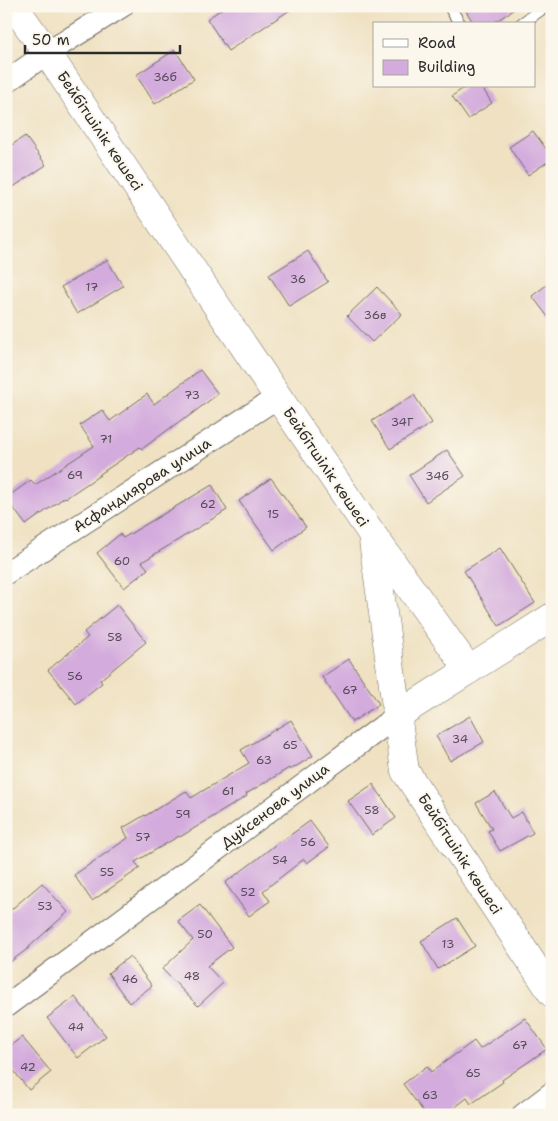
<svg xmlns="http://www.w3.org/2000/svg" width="558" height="1121" viewBox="0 0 558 1121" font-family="'Shantell Sans',sans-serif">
  <rect width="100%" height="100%" fill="#fbf7ec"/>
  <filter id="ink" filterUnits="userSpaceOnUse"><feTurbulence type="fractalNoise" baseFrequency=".02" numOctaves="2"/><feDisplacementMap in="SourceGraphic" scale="10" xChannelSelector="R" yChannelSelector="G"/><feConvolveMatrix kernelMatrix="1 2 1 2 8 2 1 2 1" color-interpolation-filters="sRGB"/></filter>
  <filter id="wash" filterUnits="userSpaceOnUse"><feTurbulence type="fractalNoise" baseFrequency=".0096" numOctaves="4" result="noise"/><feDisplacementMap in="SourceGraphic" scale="20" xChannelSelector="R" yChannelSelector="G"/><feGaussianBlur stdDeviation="1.12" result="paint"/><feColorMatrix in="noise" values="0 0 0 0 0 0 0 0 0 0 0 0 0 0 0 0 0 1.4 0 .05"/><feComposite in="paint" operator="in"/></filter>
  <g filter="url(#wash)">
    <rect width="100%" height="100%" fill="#efe1c1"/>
    <g id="blocks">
      <g fill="#d3abdd">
        <path d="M 226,6 L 296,6 L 228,51 L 207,19 Z"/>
        <path d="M 463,6 L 519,6 L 492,24 L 474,24 Z"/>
        <path d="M 175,50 L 194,79 L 155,104 L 136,75 Z"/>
        <path d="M 467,86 L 481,86 L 492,103 L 468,119 L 452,96 Z"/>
        <path d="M 533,131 L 552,157 L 552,159 L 528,175 L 509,147 Z"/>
        <path d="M 25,136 L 46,165 L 6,192 L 6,149 Z"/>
        <path d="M 308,251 L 328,282 L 289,306 L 269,275 Z"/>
        <path d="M 107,260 L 123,286 L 77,314 L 61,287 Z"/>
        <path d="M 552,281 L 552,322 L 532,296 Z"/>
        <path d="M 377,287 L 402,314 L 372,342 L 347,316 Z"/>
        <path d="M 200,370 L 218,394 L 185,419 L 184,418 L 142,449 L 140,447 L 100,474 L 100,475 L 66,498 L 65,497 L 26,525 L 6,498 L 31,480 L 35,485 L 94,446 L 80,425 L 102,410 L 110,421 L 147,394 L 154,404 Z"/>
        <path d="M 414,395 L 432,423 L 390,449 L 372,421 Z"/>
        <path d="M 447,450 L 465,476 L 426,502 L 409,475 Z"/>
        <path d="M 271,478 L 306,527 L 274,550 L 239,501 Z"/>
        <path d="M 212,485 L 227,510 L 142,562 L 148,569 L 124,588 L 97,553 L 120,534 L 123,538 Z"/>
        <path d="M 500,548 L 535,603 L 499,626 L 464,571 Z"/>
        <path d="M 117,605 L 146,642 L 100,680 L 102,683 L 76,704 L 48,670 L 88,637 L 84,632 Z"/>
        <path d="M 349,659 L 379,704 L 352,722 L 322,677 Z"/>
        <path d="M 470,716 L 484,742 L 450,761 L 436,736 Z"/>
        <path d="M 291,720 L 313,756 L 290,770 L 289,768 L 246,794 L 247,796 L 180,837 L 179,836 L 135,862 L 140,868 L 92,901 L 74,875 L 128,838 L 123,828 L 145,815 L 145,816 L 186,791 L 191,798 L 249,763 L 241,750 Z"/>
        <path d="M 373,784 L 396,818 L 372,835 L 348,801 Z"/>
        <path d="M 495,792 L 511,818 L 522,812 L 533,833 L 500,851 L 488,831 L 492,829 L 476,803 Z"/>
        <path d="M 310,821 L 329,847 L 307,863 L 304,859 L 263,891 L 270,901 L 249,916 L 225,883 L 256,860 L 281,840 L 282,841 Z"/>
        <path d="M 42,883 L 68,912 L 29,947 L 30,947 L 6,965 L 6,914 Z"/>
        <path d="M 200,905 L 232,947 L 207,966 L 223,983 L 198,1006 L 162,969 L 193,940 L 178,921 Z"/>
        <path d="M 457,918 L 475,946 L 438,969 L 421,941 Z"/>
        <path d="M 130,956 L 152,986 L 129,1003 L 108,973 Z"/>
        <path d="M 75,997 L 106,1036 L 78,1058 L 47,1018 Z"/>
        <path d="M 525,1018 L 547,1049 L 502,1080 L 503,1082 L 471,1104 L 467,1098 L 445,1115 L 426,1115 L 403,1084 L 427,1066 L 431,1072 L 474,1041 L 480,1049 Z"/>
        <path d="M 22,1037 L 51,1072 L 29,1090 L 6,1061 L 6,1049 Z"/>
      </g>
    </g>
  </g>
  <g filter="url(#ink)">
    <use href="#blocks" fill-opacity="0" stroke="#706b60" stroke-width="1"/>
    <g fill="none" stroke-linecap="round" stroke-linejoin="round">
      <defs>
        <g id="lane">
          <path d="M 449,6 L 460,24"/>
          <path d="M 521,24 L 546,6"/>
        </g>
        <g id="street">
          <path d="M 6,82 L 47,53 L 122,6"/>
          <path d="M 6,573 L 278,397"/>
          <path d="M 6,1006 L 398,715"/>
          <path d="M 523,1115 L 552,1093"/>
        </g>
        <g id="secondary">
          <path d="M 14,6 L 47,53 L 278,397 L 372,534 L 405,771 L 552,993"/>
          <path d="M 374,537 L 469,670"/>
          <path d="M 398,715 L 552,617"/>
        </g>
      </defs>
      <use href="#lane" stroke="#706b60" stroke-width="13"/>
      <use href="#street" stroke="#706b60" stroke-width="24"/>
      <use href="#secondary" stroke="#706b60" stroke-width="29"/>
      <use href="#lane" stroke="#fff" stroke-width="11"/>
      <use href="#street" stroke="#fff" stroke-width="22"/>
      <use href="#secondary" stroke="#fff" stroke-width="28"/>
    </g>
  </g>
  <g text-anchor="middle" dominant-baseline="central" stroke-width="4" stroke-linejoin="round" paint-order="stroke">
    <g font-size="12" fill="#554b58">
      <text x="165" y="77">36б</text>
      <text x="298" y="279">36</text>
      <text x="92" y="287">17</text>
      <text x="375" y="315">36в</text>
      <text x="192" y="395">73</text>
      <text x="402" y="422">34Г</text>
      <text x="106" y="439">71</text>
      <text x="75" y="475">69</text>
      <text x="437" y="476">34б</text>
      <text x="208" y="504">62</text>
      <text x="273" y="514">15</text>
      <text x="122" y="561">60</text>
      <text x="115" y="637">58</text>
      <text x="75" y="676">56</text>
      <text x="350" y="690">67</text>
      <text x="460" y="739">34</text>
      <text x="290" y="745">65</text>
      <text x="264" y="760">63</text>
      <text x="228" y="791">61</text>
      <text x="372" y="810">58</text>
      <text x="183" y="814">59</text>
      <text x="143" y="837">57</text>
      <text x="308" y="842">56</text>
      <text x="280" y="860">54</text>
      <text x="107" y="872">55</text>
      <text x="248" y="892">52</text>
      <text x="45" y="906">53</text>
      <text x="205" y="934">50</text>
      <text x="448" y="944">13</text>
      <text x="192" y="976">48</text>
      <text x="130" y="979">46</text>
      <text x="76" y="1027">44</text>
      <text x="520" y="1045">67</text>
      <text x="28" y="1067">42</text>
      <text x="473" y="1073">65</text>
      <text x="430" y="1095">63</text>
    </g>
    <g font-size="15" fill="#2b2b2b" stroke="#fbf7ec">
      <text transform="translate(100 131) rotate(56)">Бейбітшілік көшесі</text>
      <text transform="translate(326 467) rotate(56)">Бейбітшілік көшесі</text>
      <text transform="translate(142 485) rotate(-33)">Асфандиярова улица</text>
      <text transform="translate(275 806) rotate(-37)">Дуйсенова улица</text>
      <text transform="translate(460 854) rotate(57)">Бейбітшілік көшесі</text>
    </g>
  </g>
  <rect width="558" height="1121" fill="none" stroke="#fbf7ec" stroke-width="25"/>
  <rect x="373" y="22" width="162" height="65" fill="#fbf7ec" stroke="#a8a59f"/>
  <rect x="383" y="39" width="25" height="8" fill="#ffffff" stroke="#a8a59f"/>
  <text x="418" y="48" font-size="15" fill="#2b2b2b">Road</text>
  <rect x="383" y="60" width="25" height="15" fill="#d3abdd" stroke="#a8a59f"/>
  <text x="418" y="72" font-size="15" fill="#2b2b2b">Building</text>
  <path d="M25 45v8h155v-8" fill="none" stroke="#2b2b2b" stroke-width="2.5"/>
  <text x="32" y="45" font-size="15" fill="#2b2b2b" stroke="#fbf7ec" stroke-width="4" paint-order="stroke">50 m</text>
</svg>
